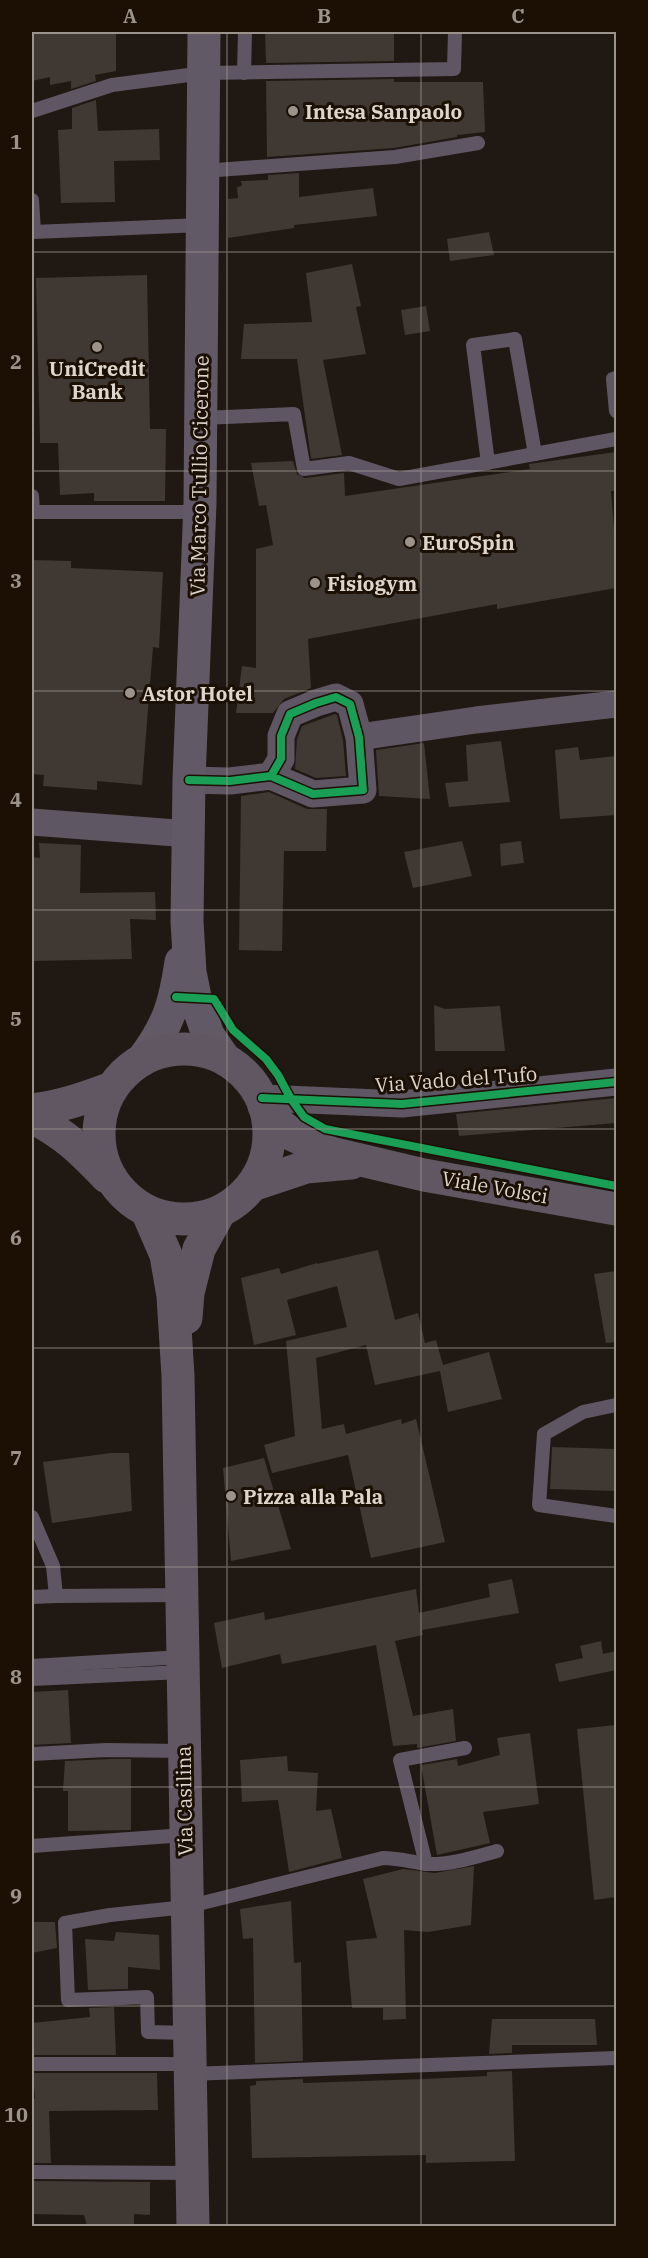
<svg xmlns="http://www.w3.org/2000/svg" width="648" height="2258" viewBox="0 0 648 2258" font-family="'IBM Plex Serif',serif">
  <rect width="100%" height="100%" fill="#201913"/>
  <g fill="#3f3833">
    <path d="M 32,32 L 116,32 L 116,71 L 95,75 L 96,81 L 71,89 L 71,81 L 50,85 L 50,77 L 32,81 Z"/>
    <path d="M 265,32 L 394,32 L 394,61 L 266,63 Z"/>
    <path d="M 394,79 L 394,82 L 483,82 L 485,132 L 457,135 L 457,137 L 394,148 L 267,157 L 266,81 Z"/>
    <path d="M 96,100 L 98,131 L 159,129 L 160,160 L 114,161 L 115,202 L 61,203 L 58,130 L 72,129 L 72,108 Z"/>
    <path d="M 299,173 L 299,197 L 373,188 L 377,216 L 294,225 L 294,228 L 228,238 L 228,199 L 238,198 L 237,187 L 242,186 L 241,181 L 268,180 L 268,175 Z"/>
    <path d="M 489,232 L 494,255 L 450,261 L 447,239 Z"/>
    <path d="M 352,264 L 361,306 L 356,307 L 366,354 L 323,360 L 342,455 L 311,459 L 297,359 L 241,359 L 244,324 L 312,322 L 306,273 Z"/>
    <path d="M 147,275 L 150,429 L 166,429 L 165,501 L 94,501 L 94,493 L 60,495 L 58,443 L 40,443 L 36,278 Z"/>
    <path d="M 426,306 L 430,331 L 405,335 L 401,310 Z"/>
    <path d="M 616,452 L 616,491 L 611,491 L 616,554 L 616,588 L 497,609 L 497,604 L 308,639 L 311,688 L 284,699 L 273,713 L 236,713 L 242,666 L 256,668 L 256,549 L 273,545 L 266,505 L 259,506 L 251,463 L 293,461 L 297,474 L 305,478 L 344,473 L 345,496 L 530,469 L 529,464 Z"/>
    <path d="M 32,560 L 71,561 L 71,568 L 163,572 L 159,648 L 153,647 L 142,785 L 97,781 L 97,790 L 43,786 L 44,775 L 32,774 Z"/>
    <path d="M 335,714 L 337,715 L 343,740 L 346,776 L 316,778 L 295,769 L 297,739 L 302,726 Z"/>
    <path d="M 501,741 L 510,802 L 449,807 L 445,783 L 468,781 L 466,745 Z"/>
    <path d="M 424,743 L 430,799 L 379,796 L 376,750 Z"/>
    <path d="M 578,747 L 580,760 L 616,756 L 616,815 L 560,819 L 555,750 Z"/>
    <path d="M 269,792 L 307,809 L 327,809 L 326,851 L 284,851 L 282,951 L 239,950 L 241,796 Z"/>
    <path d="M 462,841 L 472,876 L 413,888 L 404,852 Z"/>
    <path d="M 521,841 L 524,863 L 501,866 L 500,844 Z"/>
    <path d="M 39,843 L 81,845 L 80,893 L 155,892 L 156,920 L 130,919 L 132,959 L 32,961 L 32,857 L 40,858 Z"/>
    <path d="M 434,1005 L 445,1009 L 500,1006 L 505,1051 L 435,1051 Z"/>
    <path d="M 616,1098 L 616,1123 L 459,1136 L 456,1114 Z"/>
    <path d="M 378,1250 L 395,1320 L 418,1313 L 425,1343 L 436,1340 L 443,1365 L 489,1352 L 502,1399 L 448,1412 L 440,1371 L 375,1385 L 366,1345 L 316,1358 L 322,1429 L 344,1424 L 346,1434 L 401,1419 L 402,1424 L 416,1419 L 445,1542 L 371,1558 L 348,1455 L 272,1473 L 264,1445 L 295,1436 L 286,1341 L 347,1327 L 337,1286 L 287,1300 L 296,1335 L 254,1345 L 241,1278 L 279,1268 L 281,1274 L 317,1263 L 317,1264 Z"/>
    <path d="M 616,1271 L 616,1342 L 606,1343 L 594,1274 Z"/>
    <path d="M 552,1447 L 616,1449 L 616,1491 L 550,1489 Z"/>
    <path d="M 111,1453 L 129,1453 L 132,1511 L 52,1523 L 43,1462 Z"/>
    <path d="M 264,1458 L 291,1549 L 231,1561 L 223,1468 Z"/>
    <path d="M 512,1579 L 519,1613 L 422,1630 L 423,1635 L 395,1641 L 413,1716 L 453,1709 L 456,1741 L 417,1748 L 417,1744 L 393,1746 L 376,1645 L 282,1664 L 280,1654 L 222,1668 L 214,1623 L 264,1612 L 265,1620 L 416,1589 L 419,1613 L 490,1597 L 488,1584 Z"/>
    <path d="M 601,1641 L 603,1654 L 616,1651 L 616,1670 L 559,1682 L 555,1664 L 583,1658 L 580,1646 Z"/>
    <path d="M 68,1690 L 71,1743 L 32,1745 L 32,1692 Z"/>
    <path d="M 616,1725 L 616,1897 L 594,1900 L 577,1729 Z"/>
    <path d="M 530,1733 L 539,1804 L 483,1812 L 490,1843 L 437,1855 L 421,1765 L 457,1759 L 458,1766 L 500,1755 L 497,1738 Z"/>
    <path d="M 287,1756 L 288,1771 L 318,1773 L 316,1811 L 331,1809 L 342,1858 L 289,1872 L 278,1800 L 242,1802 L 240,1760 Z"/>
    <path d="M 111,1759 L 131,1759 L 131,1830 L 68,1831 L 68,1791 L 63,1791 L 65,1761 Z"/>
    <path d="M 474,1866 L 471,1925 L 428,1932 L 404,1930 L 406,2019 L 383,2020 L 383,2008 L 352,2008 L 346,1941 L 377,1938 L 363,1879 L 403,1869 L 435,1873 Z"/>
    <path d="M 291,1901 L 294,1963 L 301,1962 L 303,2061 L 255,2063 L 253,1938 L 243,1939 L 240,1909 Z"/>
    <path d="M 33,1922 L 55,1922 L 57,1948 L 32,1953 Z"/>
    <path d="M 116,1932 L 159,1935 L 160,1970 L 128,1967 L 128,1989 L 88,1990 L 85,1939 L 114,1941 Z"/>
    <path d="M 114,2007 L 116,2055 L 32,2055 L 32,2023 L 90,2017 L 89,2008 Z"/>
    <path d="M 492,2019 L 595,2019 L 597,2045 L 512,2045 L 512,2053 L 489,2054 Z"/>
    <path d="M 512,2071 L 515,2161 L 426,2163 L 426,2155 L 252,2158 L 250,2086 L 256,2085 L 256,2081 L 303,2079 L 303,2083 L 424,2079 L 487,2076 L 487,2072 Z"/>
    <path d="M 33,2073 L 157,2073 L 158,2110 L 49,2111 L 51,2163 L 32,2163 L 32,2099 L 35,2099 Z"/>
    <path d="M 32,2181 L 150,2182 L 150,2215 L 134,2214 L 134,2226 L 87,2226 L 84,2215 L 32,2214 Z"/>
  </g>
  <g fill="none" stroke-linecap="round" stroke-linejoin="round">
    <g stroke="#5e5763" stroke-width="14">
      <path d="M 244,73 L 245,32"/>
      <path d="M 32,111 L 112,85 L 204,73 L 454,69 L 455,32"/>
      <path d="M 203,171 L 395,157 L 478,143"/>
      <path d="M 32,200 L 34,232 L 202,225"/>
      <path d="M 616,378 L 613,379 L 616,411"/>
      <path d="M 201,418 L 294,414 L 304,469 L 349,463 L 399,479 L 616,439"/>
      <path d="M 488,463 L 473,345 L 515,339 L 535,454"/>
      <path d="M 32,496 L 33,512 L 200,512"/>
      <path d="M 616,1405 L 583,1412 L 544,1434 L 539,1505 L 616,1516"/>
      <path d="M 32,1517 L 53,1566 L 56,1596 L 182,1595"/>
      <path d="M 32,1597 L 56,1596"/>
      <path d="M 32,1666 L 182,1657"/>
      <path d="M 32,1679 L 182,1672"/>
      <path d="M 32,1754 L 106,1750 L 183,1751"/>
      <path d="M 32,1846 L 185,1835"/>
      <path d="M 426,1864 L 400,1760 L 465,1748"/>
      <path d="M 189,2033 L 148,2032 L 147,1997 L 68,2000 L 65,1923 L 110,1915 L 186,1907 L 383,1858 C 398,1858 412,1862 426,1864 C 450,1865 475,1857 497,1851"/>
      <path d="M 32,2064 L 189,2064"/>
      <path d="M 190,2074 L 616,2058"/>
      <path d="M 32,2172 L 192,2173"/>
    </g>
    <g stroke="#5e5763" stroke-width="27">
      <path d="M 359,737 L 476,720 L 616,704"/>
      <path d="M 189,780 L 230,781 L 271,776 L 313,794 L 363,790 L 359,737 L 350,704 L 336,697 L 316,703 L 290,714 L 281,736 L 281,759 L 271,776"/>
      <path d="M 32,822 L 189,834"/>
      <path d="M 262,1098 L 402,1104 L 616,1082"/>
    </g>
    <g stroke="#615965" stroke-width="33">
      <path d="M 204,32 L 200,503 L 189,780 L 187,921 L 190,972 L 195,997 L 208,1035 L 223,1057"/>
      <path d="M 144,1058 C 169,1024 175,1003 181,962"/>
    </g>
    <g stroke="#605762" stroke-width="33">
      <circle cx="184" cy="1134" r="85"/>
      <path d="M 264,1106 L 281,1126 L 293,1135 L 331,1153 L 424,1175 L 616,1209"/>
      <path d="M 32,1110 C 60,1107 85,1098 112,1088"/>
      <path d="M 32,1117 C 66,1135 81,1150 107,1177"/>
      <path d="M 255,1184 L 306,1167 L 351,1163"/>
      <path d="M 147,1211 L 166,1255 L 173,1296 L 178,1376 L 193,2226"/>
      <path d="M 186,1318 L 188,1293 L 199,1249 L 219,1213"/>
    </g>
    <defs>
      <g id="cycleway">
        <path d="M 189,780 L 230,781 L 271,776 L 313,794 L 363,790 L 359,737 L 350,704 L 336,697 L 316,703 L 290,714 L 281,736 L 281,759 L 271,776"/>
        <path d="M 176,997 L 214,999 L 233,1030 L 266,1059 L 278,1075 L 291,1099 L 304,1117 L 325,1129 L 616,1186"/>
        <path d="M 262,1098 L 402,1104 L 616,1082"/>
      </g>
    </defs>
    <use href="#cycleway" stroke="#1c1005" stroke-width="11"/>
    <use href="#cycleway" stroke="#1a9f57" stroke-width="8"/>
  </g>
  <path fill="none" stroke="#9c938c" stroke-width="1.5" stroke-opacity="0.55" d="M 227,32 L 227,2226M 421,32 L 421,2226M 32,252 L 616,252M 32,471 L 616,471M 32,691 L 616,691M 32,910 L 616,910M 32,1129 L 616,1129M 32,1348 L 616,1348M 32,1567 L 616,1567M 32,1787 L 616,1787M 32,2006 L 616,2006"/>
  <g fill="#9c938c" stroke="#1c1005" stroke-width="2">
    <circle cx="293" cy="111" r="6"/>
    <circle cx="97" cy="347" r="6"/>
    <circle cx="410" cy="542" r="6"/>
    <circle cx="315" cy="583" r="6"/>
    <circle cx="130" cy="693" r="6"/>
    <circle cx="231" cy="1496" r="6"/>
  </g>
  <g text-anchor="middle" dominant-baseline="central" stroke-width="6" stroke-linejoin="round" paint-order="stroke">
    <g font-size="20" font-weight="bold" fill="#ded5cd" stroke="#1c1005" text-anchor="start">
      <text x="305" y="111">Intesa Sanpaolo</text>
      <text x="97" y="368" text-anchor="middle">UniCredit<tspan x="97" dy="23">Bank</tspan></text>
      <text x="422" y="542">EuroSpin</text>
      <text x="327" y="583">Fisiogym</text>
      <text x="142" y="693">Astor Hotel</text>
      <text x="243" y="1496">Pizza alla Pala</text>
    </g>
    <g font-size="20" fill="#ded5cd" stroke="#1c1005">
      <text transform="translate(199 476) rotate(-89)">Via Marco Tullio Cicerone</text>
      <text transform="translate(456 1079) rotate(-4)">Via Vado del Tufo</text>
      <text transform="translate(495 1187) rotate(10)">Viale Volsci</text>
      <text transform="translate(184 1801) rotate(-91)">Via Casilina</text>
    </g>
  </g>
  <rect width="648" height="2258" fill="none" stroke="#1c1005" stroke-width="66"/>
  <rect x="33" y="33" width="582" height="2192" fill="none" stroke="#9c938c" stroke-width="2"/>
  <g font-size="20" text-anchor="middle" font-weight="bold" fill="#9c938c">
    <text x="130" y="23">A</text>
    <text x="324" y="23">B</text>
    <text x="518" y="23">C</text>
    <text x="16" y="149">1</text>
    <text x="16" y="369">2</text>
    <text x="16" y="588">3</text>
    <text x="16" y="807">4</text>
    <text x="16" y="1026">5</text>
    <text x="16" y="1245">6</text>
    <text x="16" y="1465">7</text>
    <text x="16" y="1684">8</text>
    <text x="16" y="1903">9</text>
    <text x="16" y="2122">10</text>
  </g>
</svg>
